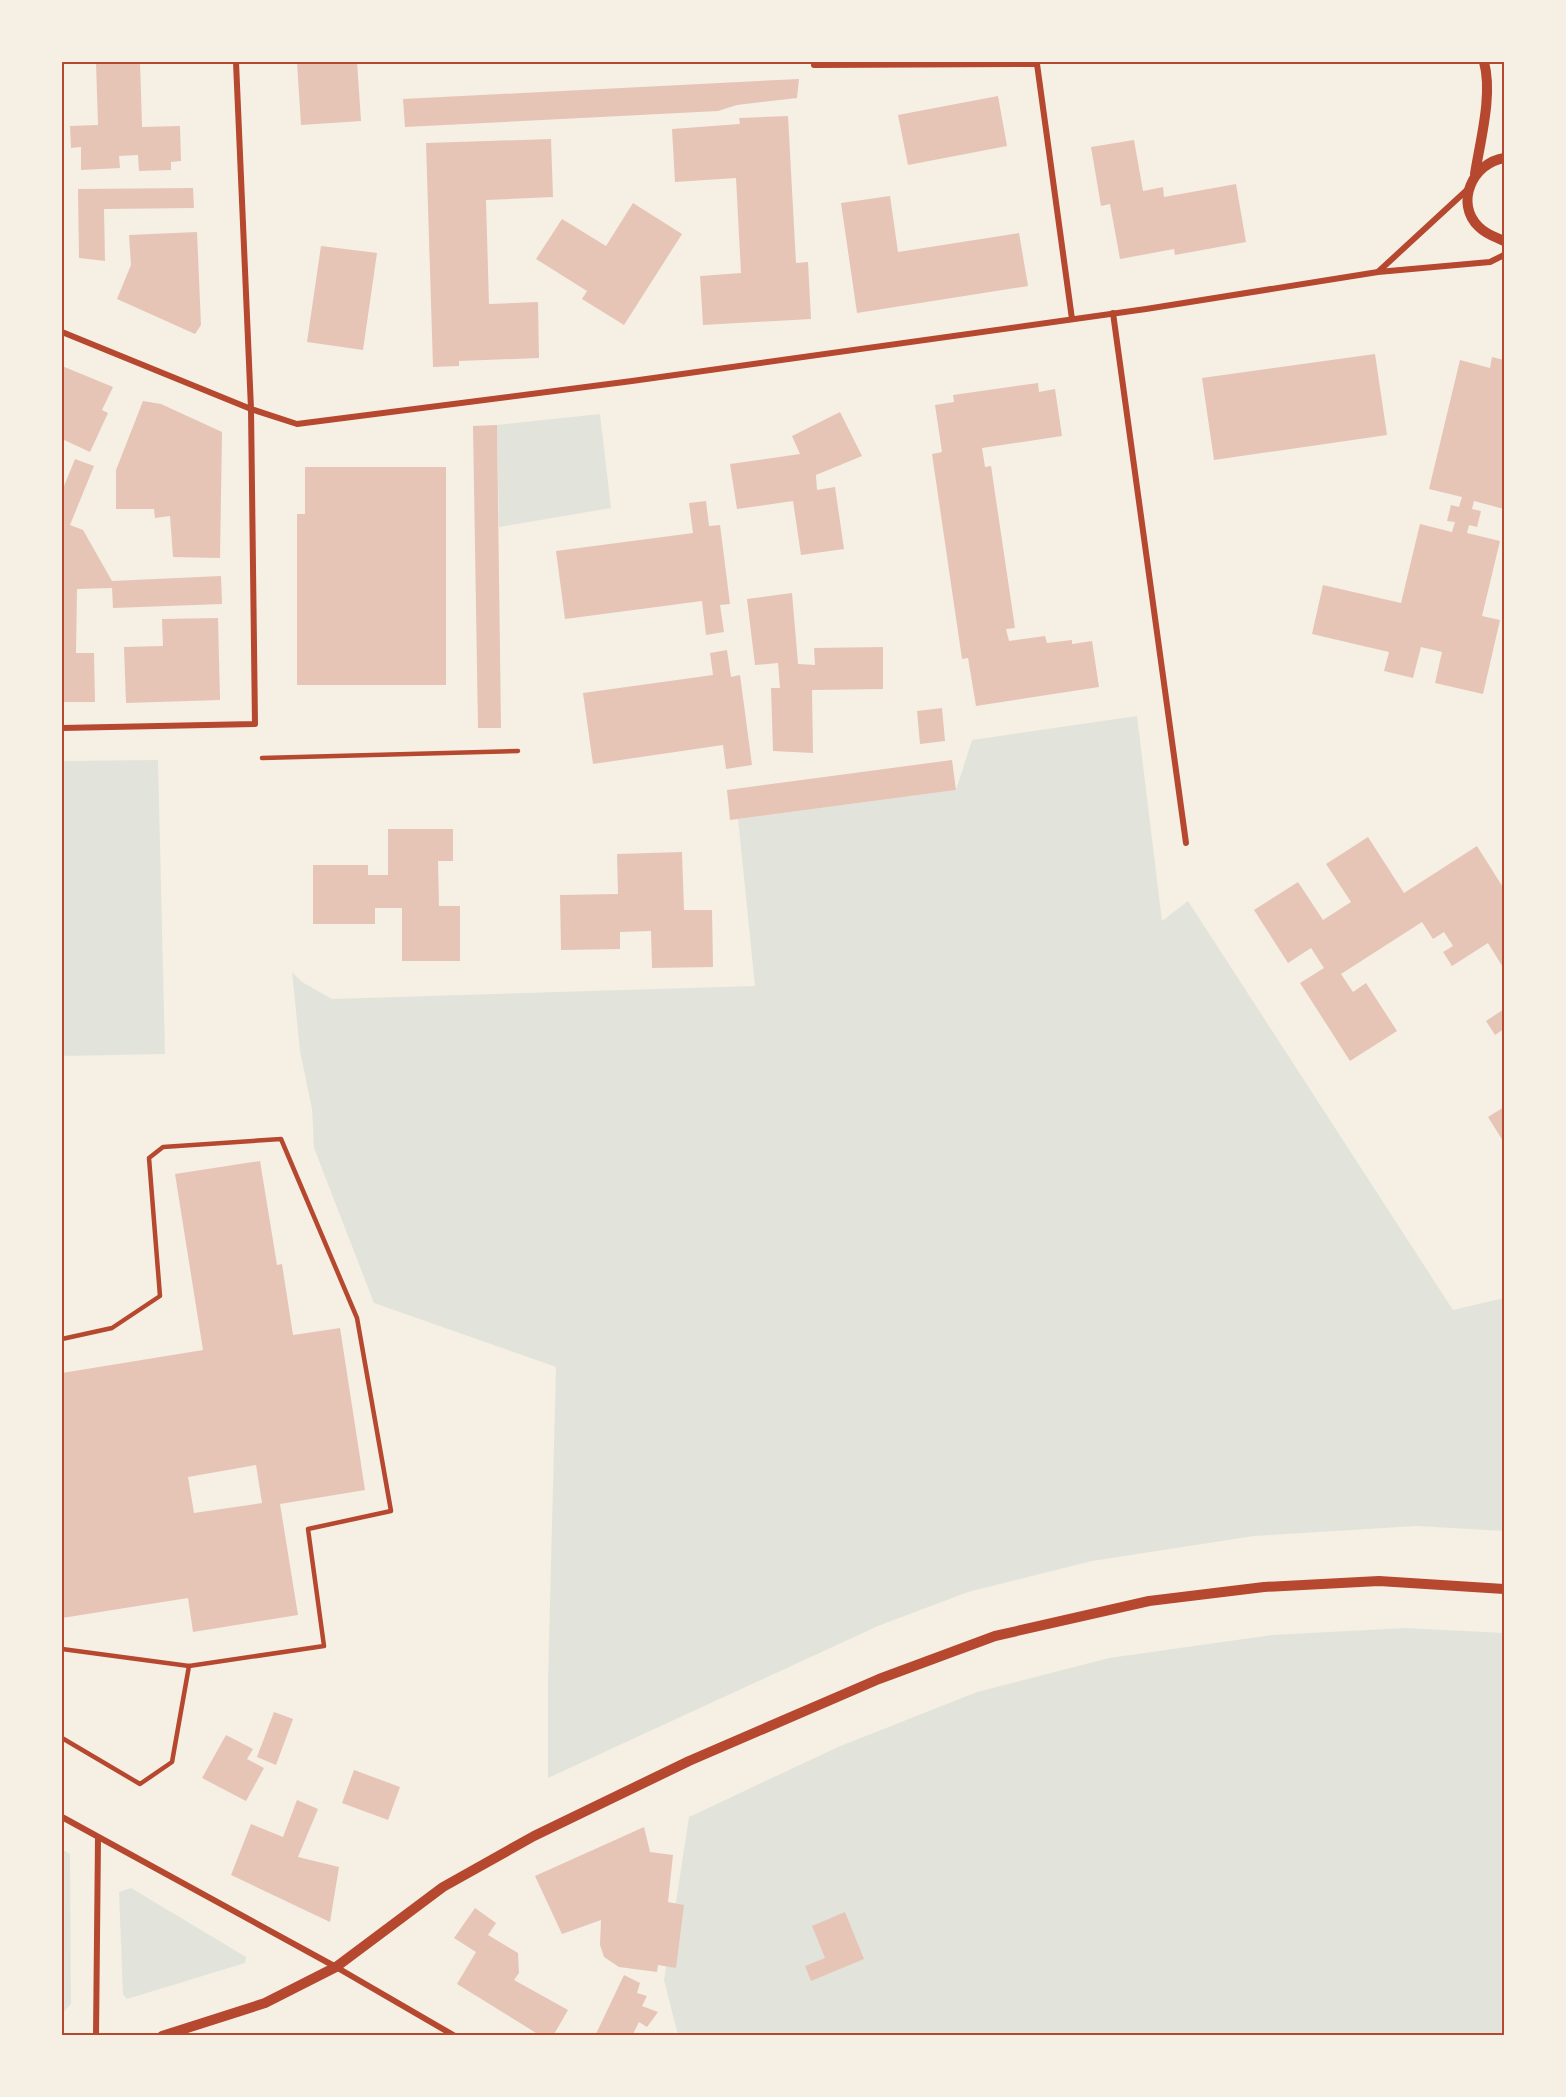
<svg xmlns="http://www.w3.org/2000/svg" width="1566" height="2097" viewBox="0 0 1566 2097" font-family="Helvetica,sans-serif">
  <rect width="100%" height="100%" fill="#f6efe4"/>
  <g fill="#e2e4dc">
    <path d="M 600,414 L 611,508 L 499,527 L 497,425 Z"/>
    <path d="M 1137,716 L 1162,921 L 1188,901 L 1453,1310 L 1504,1298 L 1504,1531 L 1417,1526 L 1254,1536 L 1092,1561 L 968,1592 L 878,1626 L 548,1778 L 548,1681 L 556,1367 L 374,1303 L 314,1148 L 312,1109 L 300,1051 L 292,972 L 302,982 L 332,999 L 755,986 L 738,819 L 956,790 L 972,740 Z"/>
    <path d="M 158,760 L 165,1054 L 62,1056 L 62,761 Z"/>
    <path d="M 1406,1628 L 1504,1633 L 1504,2035 L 678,2035 L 664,1980 L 689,1817 L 838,1747 L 977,1692 L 1109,1658 L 1272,1635 Z"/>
    <path d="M 62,1849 L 70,1854 L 71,2004 L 62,2014 Z"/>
    <path d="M 131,1888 L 246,1957 L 245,1963 L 127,1999 L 123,1994 L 119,1892 Z"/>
  </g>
  <g fill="#e6c5b7" fill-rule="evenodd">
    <path d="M 96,62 L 140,62 L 142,127 L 180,126 L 181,161 L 171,162 L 171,170 L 139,171 L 138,155 L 119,156 L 120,168 L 81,170 L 81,147 L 71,148 L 70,126 L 98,125 Z"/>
    <path d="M 297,62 L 357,62 L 361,121 L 301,125 Z"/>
    <path d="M 799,79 L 797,98 L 737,105 L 718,111 L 405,127 L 403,99 Z"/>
    <path d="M 998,96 L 1007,146 L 908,165 L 898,115 Z"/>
    <path d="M 788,116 L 796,263 L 808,262 L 811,319 L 703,325 L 700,276 L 741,273 L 736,178 L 675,182 L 672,129 L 740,124 L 739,118 Z"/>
    <path d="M 551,139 L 553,197 L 486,200 L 489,304 L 538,302 L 539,358 L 459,361 L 459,366 L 433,367 L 426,143 Z"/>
    <path d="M 1134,140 L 1143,191 L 1163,187 L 1164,197 L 1236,184 L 1246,242 L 1175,255 L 1174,249 L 1120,259 L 1110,204 L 1101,206 L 1091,147 Z"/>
    <path d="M 193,188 L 194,208 L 104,209 L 105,261 L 79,258 L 78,189 Z"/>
    <path d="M 890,196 L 898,252 L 1019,233 L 1028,286 L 857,313 L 841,203 Z"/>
    <path d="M 633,203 L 682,234 L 624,325 L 582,299 L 587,291 L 536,259 L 562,219 L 606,246 Z"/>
    <path d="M 197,232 L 201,325 L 195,334 L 117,299 L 131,265 L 129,235 Z"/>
    <path d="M 321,246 L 377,253 L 363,350 L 307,342 Z"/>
    <path d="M 1375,354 L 1387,435 L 1214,460 L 1202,378 Z"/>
    <path d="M 1492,357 L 1504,360 L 1504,509 L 1474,501 L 1472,509 L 1481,511 L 1477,527 L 1469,525 L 1467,533 L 1500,541 L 1482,616 L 1500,620 L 1483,694 L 1435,683 L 1442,652 L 1421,647 L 1413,678 L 1384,671 L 1389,652 L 1312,634 L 1323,585 L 1401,603 L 1420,524 L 1452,532 L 1455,522 L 1447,521 L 1451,505 L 1459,507 L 1462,497 L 1429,489 L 1460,360 L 1490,368 Z"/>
    <path d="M 62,366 L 113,387 L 102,410 L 108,413 L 90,452 L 62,439 Z"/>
    <path d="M 1038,383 L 1039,392 L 1055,389 L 1062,436 L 982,448 L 985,467 L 991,466 L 1015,628 L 1006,629 L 1009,641 L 1045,636 L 1047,643 L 1072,640 L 1072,644 L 1092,641 L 1099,687 L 976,706 L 968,658 L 962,659 L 932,454 L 942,452 L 935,405 L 954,402 L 953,395 Z"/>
    <path d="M 143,401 L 161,404 L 222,432 L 220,558 L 173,557 L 170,516 L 155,518 L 154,509 L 116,509 L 116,470 Z"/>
    <path d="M 840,412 L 862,456 L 816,475 L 817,490 L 835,487 L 844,549 L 801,555 L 793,501 L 737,509 L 730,464 L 800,454 L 792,436 Z"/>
    <path d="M 497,425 L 501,728 L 478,728 L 473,426 Z"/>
    <path d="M 75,459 L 94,466 L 70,525 L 83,530 L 112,581 L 221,576 L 222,604 L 113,608 L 112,588 L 77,589 L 76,653 L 94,653 L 95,702 L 62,702 L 62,491 Z"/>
    <path d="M 305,467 L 446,467 L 446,685 L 297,685 L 297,514 L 305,514 Z"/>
    <path d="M 706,501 L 709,526 L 720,525 L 730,604 L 720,605 L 724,632 L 706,635 L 702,601 L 565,619 L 556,551 L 693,533 L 689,503 Z"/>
    <path d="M 792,593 L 798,664 L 815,665 L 814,648 L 883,647 L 883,689 L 812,690 L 813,753 L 773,751 L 771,688 L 780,688 L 778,663 L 755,665 L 747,599 Z"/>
    <path d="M 218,618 L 220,700 L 126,703 L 124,647 L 163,646 L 162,619 Z"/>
    <path d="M 727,650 L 731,677 L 740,675 L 752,765 L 726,769 L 723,745 L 593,764 L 583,693 L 713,675 L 710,653 Z"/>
    <path d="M 942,708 L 945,741 L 920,744 L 917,711 Z"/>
    <path d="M 952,760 L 956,790 L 730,820 L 727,790 Z"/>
    <path d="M 388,829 L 453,829 L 453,861 L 438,861 L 439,906 L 460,906 L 460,961 L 402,961 L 402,908 L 375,908 L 375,924 L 313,924 L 313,865 L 368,865 L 368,875 L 388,875 Z"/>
    <path d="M 1368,837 L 1404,893 L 1477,846 L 1504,889 L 1504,969 L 1488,943 L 1452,966 L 1443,952 L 1453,946 L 1444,932 L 1433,939 L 1422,922 L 1341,974 L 1353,992 L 1366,983 L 1397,1031 L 1350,1061 L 1300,983 L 1324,968 L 1311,948 L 1288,963 L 1254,910 L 1298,882 L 1323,920 L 1351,902 L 1326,864 Z"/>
    <path d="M 682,852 L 684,910 L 712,910 L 713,967 L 652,968 L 651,931 L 620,932 L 620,949 L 561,950 L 560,895 L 618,894 L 617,854 Z"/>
    <path d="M 1504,1009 L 1504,1029 L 1495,1035 L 1486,1021 Z"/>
    <path d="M 1504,1107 L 1504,1140 L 1503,1141 L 1488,1117 Z"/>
    <path d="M 260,1161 L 277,1265 L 282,1264 L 293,1335 L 340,1328 L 365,1490 L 280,1504 L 298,1615 L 193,1632 L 188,1598 L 62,1618 L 62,1373 L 203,1350 L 175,1174 ZM 256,1465 L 262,1503 L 194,1513 L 188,1477 Z"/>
    <path d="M 274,1712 L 293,1719 L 276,1765 L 257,1757 Z"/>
    <path d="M 226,1735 L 253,1749 L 247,1759 L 264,1768 L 246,1801 L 202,1778 Z"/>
    <path d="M 354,1770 L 400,1787 L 388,1820 L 342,1803 Z"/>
    <path d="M 297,1800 L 318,1809 L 298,1857 L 339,1867 L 330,1922 L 231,1875 L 251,1824 L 283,1837 Z"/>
    <path d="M 644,1827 L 650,1852 L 673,1855 L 668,1902 L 684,1905 L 676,1968 L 658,1965 L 657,1972 L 619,1967 L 604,1957 L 600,1945 L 601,1920 L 562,1934 L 535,1876 Z"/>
    <path d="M 475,1908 L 496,1923 L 488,1935 L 518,1953 L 519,1973 L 514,1980 L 568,2010 L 553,2036 L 541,2036 L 457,1984 L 476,1952 L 454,1938 Z"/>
    <path d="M 845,1912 L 864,1959 L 811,1981 L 805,1966 L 825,1958 L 812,1926 Z"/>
    <path d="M 624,1975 L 640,1983 L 637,1993 L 647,1996 L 642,2006 L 658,2012 L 647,2027 L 639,2022 L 632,2036 L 595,2036 Z"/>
  </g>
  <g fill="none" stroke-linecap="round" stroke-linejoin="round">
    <g stroke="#b5482f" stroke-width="4.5">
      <path d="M 262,758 L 518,751"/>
      <path d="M 62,1339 L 112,1328 L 160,1296 L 149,1158 L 163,1147 L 281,1139 L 357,1318 L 391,1511 L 308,1529 L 324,1646 L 189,1666 L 172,1762 L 140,1784 L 62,1738"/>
      <path d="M 62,1649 L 189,1666"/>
    </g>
    <g stroke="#b5482f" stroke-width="6">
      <path d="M 814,65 L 1037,64 L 1072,319"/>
      <path d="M 1379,271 L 1468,189"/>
      <path d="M 1113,313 L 1186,843"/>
      <path d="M 62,332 L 251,409 L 297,424 L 632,381 L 1146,309 L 1378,272 L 1490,262 L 1504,255"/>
      <path d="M 62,728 L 255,724 L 251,409 L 236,62"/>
      <path d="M 62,1817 L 336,1967 L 455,2036"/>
      <path d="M 96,2036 L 98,1838"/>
    </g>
    <g stroke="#b5482f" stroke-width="10">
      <path d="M 1504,158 C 1473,163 1454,203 1479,227 C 1487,235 1496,237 1504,241"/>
      <path d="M 1475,174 C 1480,141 1493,95 1484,62"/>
      <path d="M 162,2036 L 265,2003 L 336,1967 L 443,1887 L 534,1836 L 689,1761 L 879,1679 L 995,1636 L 1149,1601 L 1264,1587 L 1379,1581 L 1504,1589"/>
    </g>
  </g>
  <rect width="1566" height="2097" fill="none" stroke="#f6efe4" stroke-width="126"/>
  <rect x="63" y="63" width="1440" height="1971" fill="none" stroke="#b5482f" stroke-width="2"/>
</svg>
